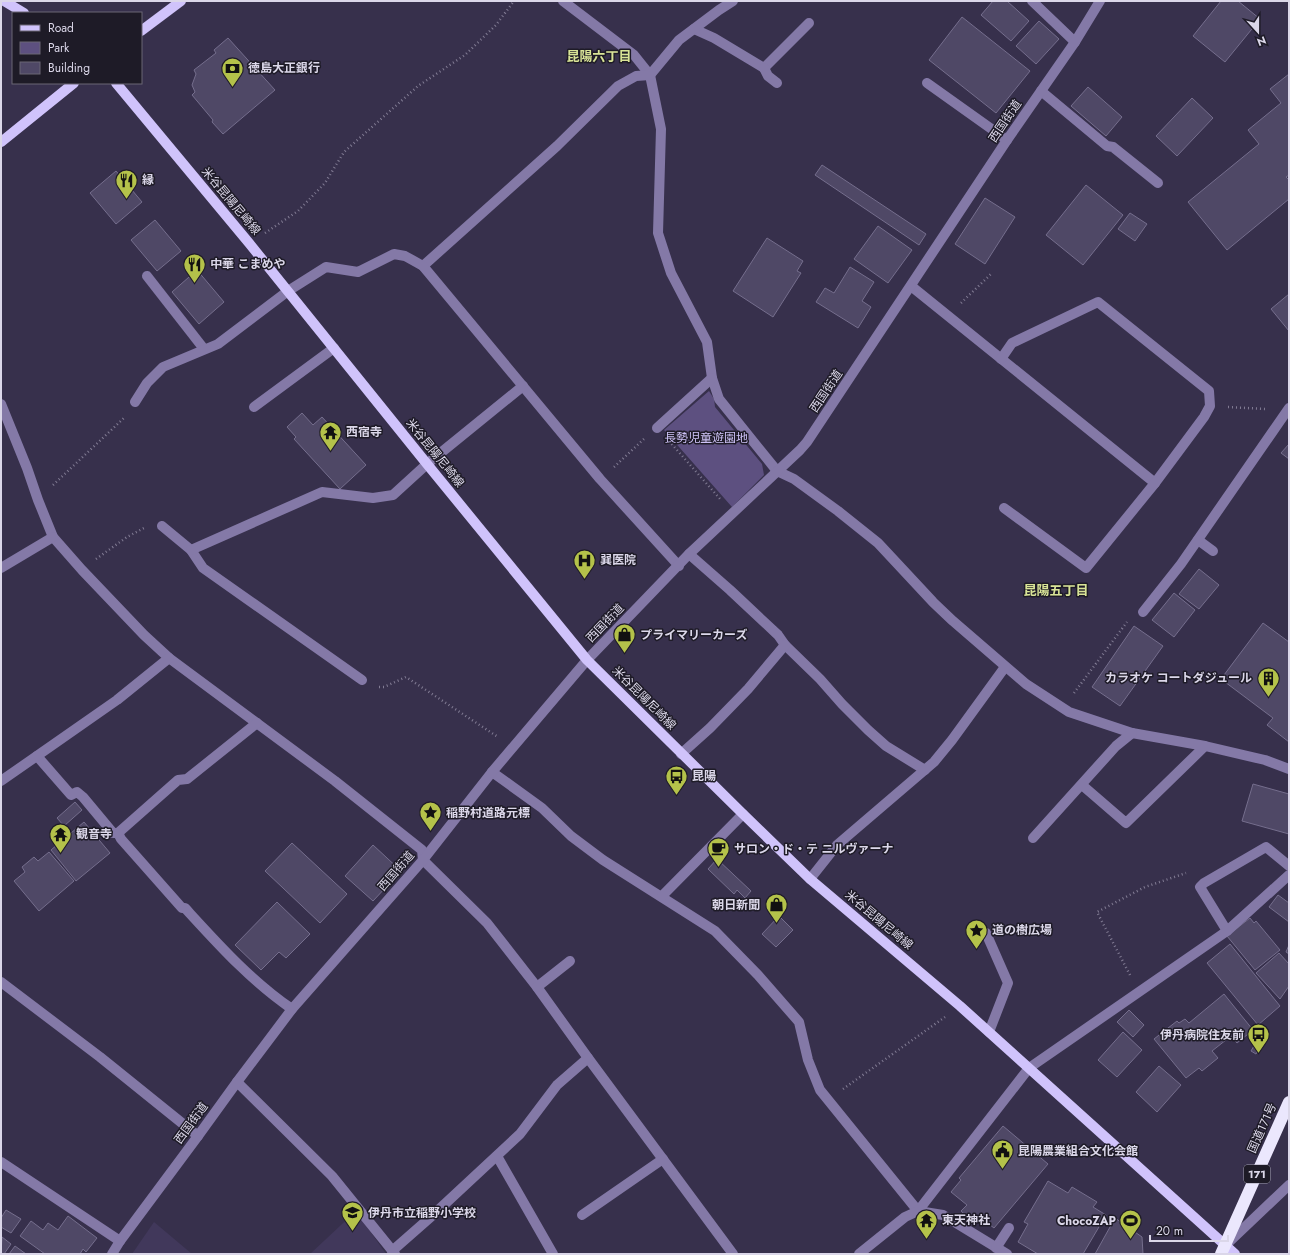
<svg xmlns="http://www.w3.org/2000/svg" width="1290" height="1255" viewBox="0 0 1290 1255" font-family="Jost,'Noto Sans JP',sans-serif">
  <rect width="100%" height="100%" fill="#37304c"/>
  <g fill="#41385b">
    <path d="M 356,1211 L 386,1254 L 310,1254 Z"/>
    <path d="M 154,1222 L 192,1254 L 132,1254 Z"/>
  </g>
  <path fill="#5d5080" d="M 709,391 L 714,399 L 715,407 L 762,464 L 764,475 L 732,507 L 664,430 Z"/>
  <g fill="#4f4866" stroke="#756e8d">
    <path d="M 993,1 L 1007,1 L 1029,21 L 1011,41 L 981,15 Z"/>
    <path d="M 1221,1 L 1238,1 L 1260,19 L 1225,62 L 1193,36 Z"/>
    <path d="M 962,17 L 1030,71 L 996,113 L 929,60 Z"/>
    <path d="M 1039,21 L 1059,39 L 1036,64 L 1016,46 Z"/>
    <path d="M 228,38 L 275,90 L 223,134 L 212,122 L 213,120 L 192,95 L 195,92 L 192,85 L 196,74 L 194,70 L 216,53 L 214,50 Z"/>
    <path d="M 1289,74 L 1289,175 L 1286,177 L 1289,180 L 1289,199 L 1227,250 L 1188,202 L 1259,144 L 1248,130 L 1281,103 L 1270,89 Z"/>
    <path d="M 1088,87 L 1122,117 L 1106,136 L 1071,106 Z"/>
    <path d="M 1192,98 L 1213,118 L 1177,156 L 1156,136 Z"/>
    <path d="M 822,165 L 926,234 L 919,245 L 815,175 Z"/>
    <path d="M 116,171 L 142,202 L 116,224 L 90,193 Z"/>
    <path d="M 1086,185 L 1123,215 L 1083,265 L 1046,235 Z"/>
    <path d="M 985,198 L 1015,217 L 985,264 L 955,244 Z"/>
    <path d="M 1130,213 L 1147,224 L 1135,241 L 1118,229 Z"/>
    <path d="M 155,220 L 181,251 L 157,271 L 131,240 Z"/>
    <path d="M 878,226 L 912,250 L 888,283 L 854,259 Z"/>
    <path d="M 767,238 L 803,261 L 797,271 L 801,273 L 773,317 L 733,291 Z"/>
    <path d="M 850,267 L 874,282 L 862,301 L 871,307 L 858,328 L 816,302 L 825,288 L 834,293 Z"/>
    <path d="M 197,270 L 224,302 L 199,324 L 172,292 Z"/>
    <path d="M 1289,294 L 1289,331 L 1271,309 Z"/>
    <path d="M 302,413 L 313,425 L 322,417 L 366,465 L 340,489 L 294,439 L 296,437 L 287,427 Z"/>
    <path d="M 1289,444 L 1289,459 L 1281,453 Z"/>
    <path d="M 1199,569 L 1219,585 L 1199,609 L 1179,594 Z"/>
    <path d="M 1174,593 L 1195,610 L 1174,637 L 1152,620 Z"/>
    <path d="M 1263,623 L 1289,642 L 1289,742 L 1267,725 L 1273,718 L 1221,679 Z"/>
    <path d="M 1134,626 L 1163,646 L 1120,706 L 1092,687 Z"/>
    <path d="M 1253,784 L 1289,794 L 1289,834 L 1242,821 Z"/>
    <path d="M 75,802 L 82,810 L 64,826 L 57,818 Z"/>
    <path d="M 84,822 L 110,853 L 76,881 L 51,850 Z"/>
    <path d="M 292,843 L 347,894 L 320,923 L 265,871 Z"/>
    <path d="M 373,845 L 401,871 L 373,901 L 345,876 Z"/>
    <path d="M 49,852 L 74,881 L 39,911 L 14,881 L 25,872 L 22,867 L 34,857 L 38,861 Z"/>
    <path d="M 717,859 L 751,891 L 745,898 L 737,890 L 734,894 L 708,869 Z"/>
    <path d="M 1278,895 L 1289,903 L 1289,922 L 1269,907 Z"/>
    <path d="M 277,902 L 310,934 L 286,958 L 279,952 L 261,970 L 235,945 Z"/>
    <path d="M 779,916 L 793,930 L 776,947 L 762,934 Z"/>
    <path d="M 1250,918 L 1254,923 L 1256,921 L 1280,950 L 1255,970 L 1227,936 Z"/>
    <path d="M 1230,944 L 1280,1006 L 1258,1025 L 1207,963 Z"/>
    <path d="M 1289,945 L 1289,954 L 1286,952 Z"/>
    <path d="M 1279,953 L 1289,964 L 1289,986 L 1280,999 L 1256,973 Z"/>
    <path d="M 1224,994 L 1253,1030 L 1237,1043 L 1231,1036 L 1212,1051 L 1218,1058 L 1202,1071 L 1199,1068 L 1186,1078 L 1154,1039 L 1177,1021 L 1179,1023 L 1185,1019 L 1189,1023 Z"/>
    <path d="M 1129,1010 L 1144,1025 L 1133,1037 L 1117,1022 Z"/>
    <path d="M 1123,1032 L 1142,1050 L 1117,1077 L 1098,1060 Z"/>
    <path d="M 1261,1034 L 1266,1037 L 1256,1054 L 1251,1051 Z"/>
    <path d="M 1159,1066 L 1181,1085 L 1157,1112 L 1136,1092 Z"/>
    <path d="M 1003,1126 L 1048,1164 L 994,1228 L 977,1215 L 972,1221 L 961,1211 L 967,1205 L 951,1192 L 961,1180 L 959,1178 Z"/>
    <path d="M 1048,1181 L 1068,1193 L 1072,1187 L 1097,1202 L 1093,1207 L 1106,1215 L 1083,1254 L 1038,1254 L 1018,1242 L 1028,1224 L 1024,1222 Z"/>
    <path d="M 6,1210 L 21,1219 L 11,1233 L 1,1227 L 1,1218 Z"/>
    <path d="M 68,1216 L 97,1238 L 86,1252 L 83,1249 L 80,1254 L 45,1254 L 20,1236 L 31,1221 L 43,1230 L 48,1223 L 58,1230 Z"/>
    <path d="M 1115,1218 L 1142,1237 L 1143,1254 L 1095,1254 Z"/>
    <path d="M 2,1237 L 11,1244 L 4,1254 L 1,1254 Z"/>
    <path d="M 15,1246 L 26,1254 L 9,1254 Z"/>
  </g>
  <g fill="none" stroke-linecap="round" stroke-linejoin="round">
    <g stroke="#827c94" stroke-width="2.5" stroke-dasharray="1 3" stroke-linecap="butt">
      <path d="M 265,233 L 298,211 L 325,183 L 344,152 L 418,86 L 465,55 L 496,25 L 514,1"/>
      <path d="M 961,303 L 991,274"/>
      <path d="M 1228,407 L 1265,409"/>
      <path d="M 669,441 L 721,500"/>
      <path d="M 614,467 L 644,439"/>
      <path d="M 53,485 L 125,417"/>
      <path d="M 96,559 L 127,537 L 144,528"/>
      <path d="M 379,687 L 384,687 L 406,677 L 498,737"/>
      <path d="M 1074,693 L 1127,622"/>
      <path d="M 1130,975 L 1097,912 L 1145,887 L 1186,873"/>
      <path d="M 843,1089 L 945,1017"/>
    </g>
    <g stroke="#8479a7" stroke-width="10">
      <path d="M 563,1 L 634,55 L 650,75 L 661,129 L 658,233 L 671,273 L 707,342 L 712,378 L 719,399 L 777,471 L 794,479 L 838,511 L 878,543 L 933,602 L 953,621 L 1026,684 L 1069,712 L 1132,733 L 1205,746 L 1265,760 L 1289,769"/>
      <path d="M 1032,1 L 1075,42"/>
      <path d="M 694,29 L 714,38 L 764,68 L 809,23"/>
      <path d="M 764,68 L 768,76 L 777,83"/>
      <path d="M 927,83 L 1007,140"/>
      <path d="M 1041,91 L 1107,146 L 1113,147 L 1158,183"/>
      <path d="M 423,266 L 557,146 L 618,86 L 636,76 L 650,75 L 679,40 L 719,10 L 733,1"/>
      <path d="M 147,276 L 204,349"/>
      <path d="M 911,286 L 1155,483"/>
      <path d="M 1001,359 L 1012,343 L 1098,302 L 1209,391 L 1210,406 L 1204,417 L 1155,483 L 1086,568 L 1004,508"/>
      <path d="M 135,402 L 147,383 L 163,367 L 218,344 L 288,291 L 326,267 L 358,272 L 394,254 L 405,256 L 423,266 L 428,272 L 600,479 L 679,566"/>
      <path d="M 1,404 L 27,468 L 38,500 L 53,537 L 82,570 L 144,635 L 169,658 L 335,781 L 422,850 L 423,860 L 487,923 L 537,987 L 588,1058 L 733,1254"/>
      <path d="M 254,407 L 334,348"/>
      <path d="M 657,428 L 712,378"/>
      <path d="M 162,526 L 191,550 L 203,568 L 362,680"/>
      <path d="M 1198,540 L 1213,551"/>
      <path d="M 191,550 L 322,492 L 373,498 L 393,495 L 427,464 L 523,386"/>
      <path d="M 689,554 L 730,590 L 778,635 L 785,645 L 820,679 L 842,704 L 868,730 L 886,746 L 925,770"/>
      <path d="M 1,568 L 53,537"/>
      <path d="M 1143,612 L 1181,564 L 1289,408"/>
      <path d="M 681,754 L 710,728 L 748,689 L 785,645"/>
      <path d="M 37,756 L 71,795 L 77,792 L 83,797 L 113,833 L 118,833 L 121,839 L 182,908 L 185,908 C 218,944 251,981 292,1009"/>
      <path d="M 492,772 L 542,808 L 571,836 L 603,860 L 715,931 L 758,975 L 799,1022 L 808,1060 L 820,1090 L 918,1211 L 943,1215 L 1007,1254"/>
      <path d="M 1,781 L 117,700 L 169,658"/>
      <path d="M 1082,785 L 1126,823 L 1205,746"/>
      <path d="M 118,833 L 178,780 L 187,779 L 257,723"/>
      <path d="M 1033,838 L 1116,746 L 1132,733"/>
      <path d="M 810,879 L 837,845 L 934,762 L 952,740 L 1005,667"/>
      <path d="M 662,896 L 743,814"/>
      <path d="M 1227,931 L 1200,887 L 1204,883 L 1266,847 L 1289,866"/>
      <path d="M 986,933 L 1008,983 L 989,1032"/>
      <path d="M 1,982 L 100,1057 L 198,1136"/>
      <path d="M 537,987 L 570,961"/>
      <path d="M 237,1082 L 332,1176 L 395,1254"/>
      <path d="M 497,1156 L 553,1254"/>
      <path d="M 1,1162 L 120,1241"/>
      <path d="M 582,1215 L 663,1159"/>
      <path d="M 1227,1244 L 1289,1185"/>
      <path d="M 996,1248 L 1009,1228"/>
      <path d="M 392,1251 L 433,1215 L 520,1134 L 557,1085 L 588,1058"/>
      <path d="M 112,1254 L 120,1241 L 198,1136 L 237,1082 L 292,1009 L 423,860 L 492,772 L 587,660 L 689,554 L 800,450 L 807,442 L 1007,140 L 1075,42 L 1100,1"/>
      <path d="M 859,1254 L 905,1217 L 918,1211 L 1029,1068 L 1227,931 L 1289,875"/>
    </g>
    <g stroke="#d0c3fb" stroke-width="10">
      <path d="M 4,1 L 24,13"/>
      <path d="M 141,31 L 181,1"/>
      <path d="M 116,83 L 249,243 L 427,464 L 587,660 L 743,814 L 810,879 L 960,1006 L 1235,1254"/>
      <path d="M 1,142 L 74,83"/>
    </g>
    <path stroke="#ebe7fd" stroke-width="12" d="M 1221,1254 L 1289,1102"/>
  </g>
  <defs>
    <symbol id="bank-pin" viewBox="-11 -11 22 30"><path d="M0 17L-7.5 6A9.5 9.5 0 1 1 7.5 6Z" fill="#b4c24a" stroke="#1e1b27"/><path d="M-6-4H6V4H-6ZM0-2.3a2.3 2.3 0 1 0 0 4.6a2.3 2.3 0 1 0 0-4.6Z" fill="#111"/></symbol>
    <symbol id="restaurant-pin" viewBox="-11 -11 22 30"><path d="M0 17L-7.5 6A9.5 9.5 0 1 1 7.5 6Z" fill="#b4c24a" stroke="#1e1b27"/><path d="M-5-6h1v4h1v-4h1v4h1v-4h1v5L-1.5 .5V6h-2V.5L-5-1ZM5-6V6H3V1.5H1.5Q1.5-4 5-6Z" fill="#111"/></symbol>
    <symbol id="temple-pin" viewBox="-11 -11 22 30"><path d="M0 17L-7.5 6A9.5 9.5 0 1 1 7.5 6Z" fill="#b4c24a" stroke="#1e1b27"/><path d="M0-6L5-2H3V0L6.5 2.5H4V6H1.5V3h-3V6H-4V2.5H-6.5L-3 0V-2H-5Z" fill="#111"/></symbol>
    <symbol id="hospital-pin" viewBox="-11 -11 22 30"><path d="M0 17L-7.5 6A9.5 9.5 0 1 1 7.5 6Z" fill="#b4c24a" stroke="#1e1b27"/><path d="M-5-5h3v3.5h4V-5h3V5h-3V1.5h-4V5h-3Z" fill="#111"/></symbol>
    <symbol id="shop-pin" viewBox="-11 -11 22 30"><path d="M0 17L-7.5 6A9.5 9.5 0 1 1 7.5 6Z" fill="#b4c24a" stroke="#1e1b27"/><path d="M-5-2.5h2.3a2.7 3.5 0 0 1 5.4 0H5L5.5 6h-11ZM-1.5-2.5h3a1.5 2.3 0 0 0-3 0Z" fill="#111"/></symbol>
    <symbol id="building-pin" viewBox="-11 -11 22 30"><path d="M0 17L-7.5 6A9.5 9.5 0 1 1 7.5 6Z" fill="#b4c24a" stroke="#1e1b27"/><path d="M-4-6H4V6H1V3H-1V6H-4ZM-2.5-4.3h1.7v1.8h-1.7ZM.8-4.3h1.7v1.8H.8ZM-2.5-1h1.7V.8h-1.7ZM.8-1h1.7V.8H.8Z" fill="#111"/></symbol>
    <symbol id="bus-pin" viewBox="-11 -11 22 30"><path d="M0 17L-7.5 6A9.5 9.5 0 1 1 7.5 6Z" fill="#b4c24a" stroke="#1e1b27"/><path d="M-5-6H5V4H4V6H2V4H-2V6H-4V4H-5ZM-3.5-4V0h7V-4ZM-3.5 1.2v1.5H-2V1.2ZM2 1.2v1.5H3.5V1.2Z" fill="#111"/></symbol>
    <symbol id="sight-pin" viewBox="-11 -11 22 30"><path d="M0 17L-7.5 6A9.5 9.5 0 1 1 7.5 6Z" fill="#b4c24a" stroke="#1e1b27"/><path d="M0-6L1.8-2.2L6-1.7L2.9 1.2L3.7 5.4L0 3.3L-3.7 5.4L-2.9 1.2L-6-1.7L-1.8-2.2Z" fill="#111"/></symbol>
    <symbol id="cafe-pin" viewBox="-11 -11 22 30"><path d="M0 17L-7.5 6A9.5 9.5 0 1 1 7.5 6Z" fill="#b4c24a" stroke="#1e1b27"/><path d="M-5.5-4.5H6V0H3Q3 3.5 0 3.5H-2.5Q-5.5 3.5-5.5 0ZM3-3.2v2h1.7v-2ZM-6 4.5H4V6H-6Z" fill="#111"/></symbol>
    <symbol id="civic-pin" viewBox="-11 -11 22 30"><path d="M0 17L-7.5 6A9.5 9.5 0 1 1 7.5 6Z" fill="#b4c24a" stroke="#1e1b27"/><path d="M-.6-6.5H3V-4.5H.6V-3L4-1V1h2V6H-6V1h2V-1L-.6-3ZM-1.2 2.5V6h2.4V2.5Z" fill="#111"/></symbol>
    <symbol id="school-pin" viewBox="-11 -11 22 30"><path d="M0 17L-7.5 6A9.5 9.5 0 1 1 7.5 6Z" fill="#b4c24a" stroke="#1e1b27"/><path d="M0-5L7-2L0 1L-7-2ZM-4 1L0 2.5L4 1V4Q0 6-4 4Z" fill="#111"/></symbol>
    <symbol id="stadium-pin" viewBox="-11 -11 22 30"><path d="M0 17L-7.5 6A9.5 9.5 0 1 1 7.5 6Z" fill="#b4c24a" stroke="#1e1b27"/><path d="M0-5a6.5 5 0 1 0 0 10a6.5 5 0 1 0 0-10ZM-3.5-1.8h7v3.6h-7Z" fill="#111"/></symbol>
  </defs>
  <g fill-rule="evenodd">
    <use href="#bank-pin" x="220" y="56" width="25" height="34"/>
    <use href="#restaurant-pin" x="114" y="168" width="25" height="34"/>
    <use href="#restaurant-pin" x="182" y="252" width="25" height="34"/>
    <use href="#temple-pin" x="318" y="420" width="25" height="34"/>
    <use href="#hospital-pin" x="572" y="548" width="25" height="34"/>
    <use href="#shop-pin" x="612" y="622" width="25" height="34"/>
    <use href="#building-pin" x="1256" y="666" width="25" height="34"/>
    <use href="#bus-pin" x="664" y="764" width="25" height="34"/>
    <use href="#sight-pin" x="418" y="800" width="25" height="34"/>
    <use href="#temple-pin" x="48" y="822" width="25" height="34"/>
    <use href="#cafe-pin" x="706" y="836" width="25" height="34"/>
    <use href="#shop-pin" x="764" y="892" width="25" height="34"/>
    <use href="#sight-pin" x="964" y="918" width="25" height="34"/>
    <use href="#bus-pin" x="1246" y="1022" width="25" height="34"/>
    <use href="#civic-pin" x="990" y="1138" width="25" height="34"/>
    <use href="#school-pin" x="340" y="1200" width="25" height="34"/>
    <use href="#temple-pin" x="914" y="1208" width="25" height="34"/>
    <use href="#stadium-pin" x="1118" y="1208" width="25" height="34"/>
  </g>
  <g text-anchor="middle" dominant-baseline="central" stroke-width="3" stroke-linejoin="round" paint-order="stroke">
    <rect fill="#1e1b27" stroke="#a29faf" stroke-width="1" x="1244" y="1165" width="26" height="18" rx="3"/>
    <g font-size="11" font-weight="bold" fill="#dbd7e9">
      <text x="1257" y="1174">171</text>
    </g>
    <g font-size="12" font-weight="bold" fill="#dbd7e9" stroke="#1e1b27" text-anchor="start">
      <text x="248" y="68">徳島大正銀行</text>
      <text x="142" y="180">縁</text>
      <text x="210" y="264">中華 こまめや</text>
      <text x="346" y="432">西宿寺</text>
      <text x="600" y="560">巽医院</text>
      <text x="640" y="635">プライマリーカーズ</text>
      <text x="1252" y="678" text-anchor="end">カラオケ コートダジュール</text>
      <text x="692" y="776">昆陽</text>
      <text x="446" y="813">稲野村道路元標</text>
      <text x="76" y="834">観音寺</text>
      <text x="734" y="849">サロン・ド・テ ニルヴァーナ</text>
      <text x="760" y="905" text-anchor="end">朝日新聞</text>
      <text x="992" y="930">道の樹広場</text>
      <text x="1244" y="1035" text-anchor="end">伊丹病院住友前</text>
      <text x="1018" y="1151">昆陽農業組合文化会館</text>
      <text x="368" y="1213">伊丹市立稲野小学校</text>
      <text x="942" y="1220">東天神社</text>
      <text x="1116" y="1221" text-anchor="end">ChocoZAP</text>
    </g>
    <g font-size="12" fill="#dbd7e9" stroke="#1e1b27">
      <text transform="translate(1005 121) rotate(-56)">西国街道</text>
      <text transform="translate(231 201) rotate(50)">米谷昆陽尼崎線</text>
      <text transform="translate(826 391) rotate(-56)">西国街道</text>
      <text transform="translate(435 453) rotate(51)">米谷昆陽尼崎線</text>
      <text transform="translate(605 623) rotate(-46)">西国街道</text>
      <text transform="translate(644 698) rotate(45)">米谷昆陽尼崎線</text>
      <text transform="translate(396 871) rotate(-49)">西国街道</text>
      <text transform="translate(879 920) rotate(40)">米谷昆陽尼崎線</text>
      <text transform="translate(191 1123) rotate(-54)">西国街道</text>
      <text transform="translate(1262 1128) rotate(-66)">国道171号</text>
    </g>
    <g font-size="12" fill="#cec2f7" stroke="#1e1b27">
      <text x="706" y="438">長勢児童遊園地</text>
    </g>
    <g font-size="13" font-weight="bold" fill="#d9e497" stroke="#1e1b27">
      <text x="599" y="56">昆陽六丁目</text>
      <text x="1056" y="590">昆陽五丁目</text>
    </g>
  </g>
  <rect width="1290" height="1255" fill="none" stroke="#dbd7e9" stroke-width="4"/>
  <rect x="12" y="12" width="130" height="72" fill="#1e1b27" stroke="#6a6675"/>
  <rect x="20" y="25" width="20" height="6" fill="#d0c3fb" stroke="#6a6675"/>
  <text x="48" y="32" font-size="12" fill="#dbd7e9">Road</text>
  <rect x="20" y="42" width="20" height="12" fill="#5d5080" stroke="#6a6675"/>
  <text x="48" y="52" font-size="12" fill="#dbd7e9">Park</text>
  <rect x="20" y="62" width="20" height="12" fill="#4f4866" stroke="#6a6675"/>
  <text x="48" y="72" font-size="12" fill="#dbd7e9">Building</text>
  <g transform="translate(1258 32) rotate(159)" stroke="#1e1b27" stroke-width="3" paint-order="stroke">
  <path d="M0-3L7 15L0 10L-7 15Z" fill="#dbd7e9"/>
  <text y="-6" font-size="11" font-weight="bold" text-anchor="middle" fill="#dbd7e9">N</text>
  </g>
  <path d="M1150 1235v6h78v-6" fill="none" stroke="#dbd7e9" stroke-width="2"/>
  <text x="1156" y="1235" font-size="12" fill="#dbd7e9" stroke="#1e1b27" stroke-width="3" paint-order="stroke">20 m</text>
</svg>
